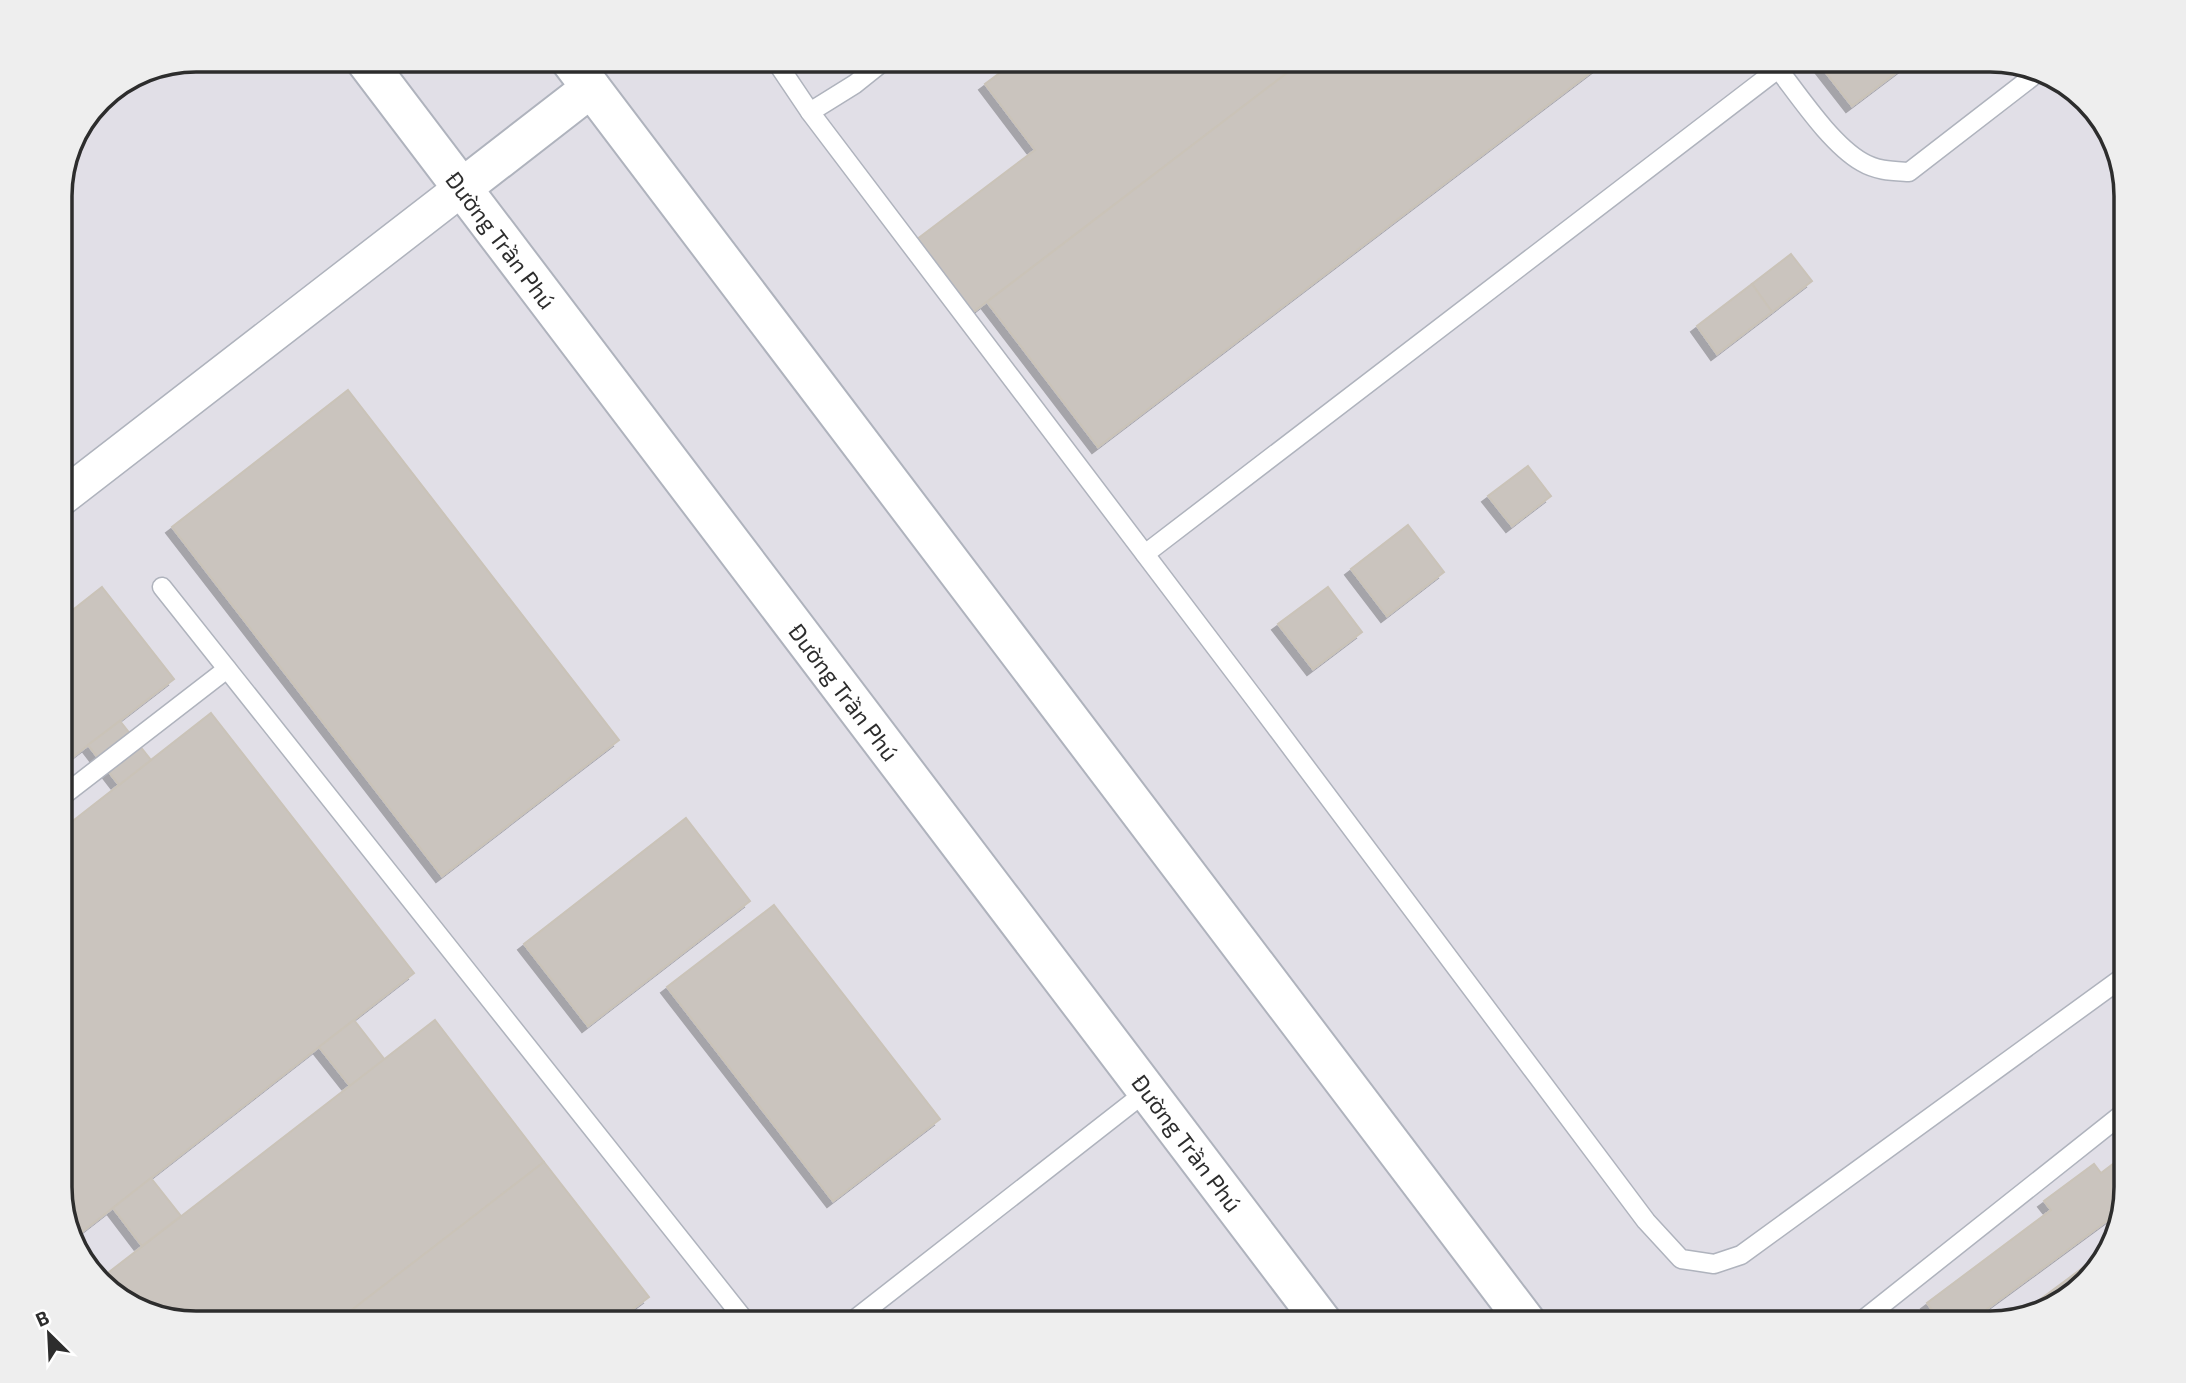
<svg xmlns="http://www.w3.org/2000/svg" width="2186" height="1383" viewBox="0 0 2186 1383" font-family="'Exo 2',sans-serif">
  <defs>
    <filter id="shadow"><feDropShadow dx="-6" dy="6" stdDeviation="0" flood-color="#0004"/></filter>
  </defs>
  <rect width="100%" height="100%" fill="#efe7df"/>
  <path fill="#e1dfe7" d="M 196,60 L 1990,60 L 2066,82 L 2108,128 L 2126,195 L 2126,1188 L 2104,1263 L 2058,1305 L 1991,1323 L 196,1323 L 120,1301 L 78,1256 L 60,1196 L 60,187 L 73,136 L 100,99 L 144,70 Z"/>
  <g fill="#cac4be" stroke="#cac3b8" stroke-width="2" filter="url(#shadow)">
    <path d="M 1017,60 L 1304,60 L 972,313 L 916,240 L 1035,150 L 985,84 Z"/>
    <path d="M 1304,60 L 1607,60 L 1098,447 L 987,302 Z"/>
    <path d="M 1816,60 L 1913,60 L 1852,106 Z"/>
    <path d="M 1791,254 L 1812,281 L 1772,312 L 1752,284 Z"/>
    <path d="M 1752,284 L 1772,312 L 1717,354 L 1697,326 Z"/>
    <path d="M 348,390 L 619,740 L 442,876 L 172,527 Z"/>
    <path d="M 1528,466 L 1551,496 L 1512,526 L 1488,496 Z"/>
    <path d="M 1408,525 L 1444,572 L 1387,616 L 1351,569 Z"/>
    <path d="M 102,587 L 174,679 L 60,767 L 60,620 Z"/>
    <path d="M 1328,587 L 1362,632 L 1313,669 L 1278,624 Z"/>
    <path d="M 211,713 L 414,973 L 73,1239 L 60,1196 L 60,831 Z"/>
    <path d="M 120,721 L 151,760 L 119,785 L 88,745 Z"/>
    <path d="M 686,818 L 750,901 L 588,1026 L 524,944 Z"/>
    <path d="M 774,905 L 940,1119 L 833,1201 L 667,987 Z"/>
    <path d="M 354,1020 L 385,1060 L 350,1086 L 319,1047 Z"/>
    <path d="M 435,1020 L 544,1162 L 335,1323 L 196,1324 L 120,1301 L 100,1279 Z"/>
    <path d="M 2126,1154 L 2126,1188 L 2119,1212 L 1968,1323 L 1942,1323 L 1927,1303 L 2051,1210 L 2044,1201 L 2094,1164 L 2101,1173 Z"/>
    <path d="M 544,1162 L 649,1297 L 614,1323 L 335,1323 Z"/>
    <path d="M 151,1178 L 181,1216 L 142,1246 L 113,1208 Z"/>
    <path d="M 2108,1249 L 2104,1263 L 2058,1305 L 2018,1316 Z"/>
  </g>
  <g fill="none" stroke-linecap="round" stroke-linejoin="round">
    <defs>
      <g id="service">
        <path d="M 775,60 L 810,112 L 855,84 L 885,60"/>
        <path d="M 1772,61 C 1796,91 1829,143 1862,162 C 1877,171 1893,171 1909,172 L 2037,73"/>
        <path d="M 810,112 L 1257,702 L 1646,1221 L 1681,1259 L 1714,1264 L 1741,1255 L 2126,975"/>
        <path d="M 1145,554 L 1778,69"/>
        <path d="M 162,587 L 747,1323"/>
        <path d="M 60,798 L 227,669"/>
        <path d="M 850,1323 L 1147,1091"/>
        <path d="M 1859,1323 L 2126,1111"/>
      </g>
      <path id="minor" d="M 60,499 L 462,188"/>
      <g id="secondary">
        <path d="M 365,60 L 1323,1323"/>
        <path d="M 570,60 L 1527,1323"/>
        <path d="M 462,188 L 591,88"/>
      </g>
    </defs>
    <use href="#service" stroke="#afb3bd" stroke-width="21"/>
    <use href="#minor" stroke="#afb3bd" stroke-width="38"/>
    <use href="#secondary" stroke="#afb3bd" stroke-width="42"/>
    <use href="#service" stroke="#fff" stroke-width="18"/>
    <use href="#minor" stroke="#fff" stroke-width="35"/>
    <use href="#secondary" stroke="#fff" stroke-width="38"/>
  </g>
  <g text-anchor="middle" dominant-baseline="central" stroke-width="5" stroke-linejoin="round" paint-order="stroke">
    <g font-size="23" fill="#2d2d2d" stroke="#fff">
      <text transform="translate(501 240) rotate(53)">Đường Trần Phú</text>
      <text transform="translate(844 692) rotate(53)">Đường Trần Phú</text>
      <text transform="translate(1187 1143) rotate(53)">Đường Trần Phú</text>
    </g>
  </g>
  <path d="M0 0H2186V1383H0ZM196 72H1990A124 124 0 0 1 2114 196V1187A124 124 0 0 1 1990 1311H196A124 124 0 0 1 72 1187V196A124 124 0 0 1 196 72Z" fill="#eee" fill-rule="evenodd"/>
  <path fill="none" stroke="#2d2d2d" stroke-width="3.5" d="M196 72H1990A124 124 0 0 1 2114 196V1187A124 124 0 0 1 1990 1311H196A124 124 0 0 1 72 1187V196A124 124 0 0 1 196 72Z"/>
  <g transform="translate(49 1334) rotate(336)" stroke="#ffffff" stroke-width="5" paint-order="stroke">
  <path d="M0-5L12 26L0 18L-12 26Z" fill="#2d2d2d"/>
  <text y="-10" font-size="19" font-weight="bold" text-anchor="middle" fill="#2d2d2d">B</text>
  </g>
</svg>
